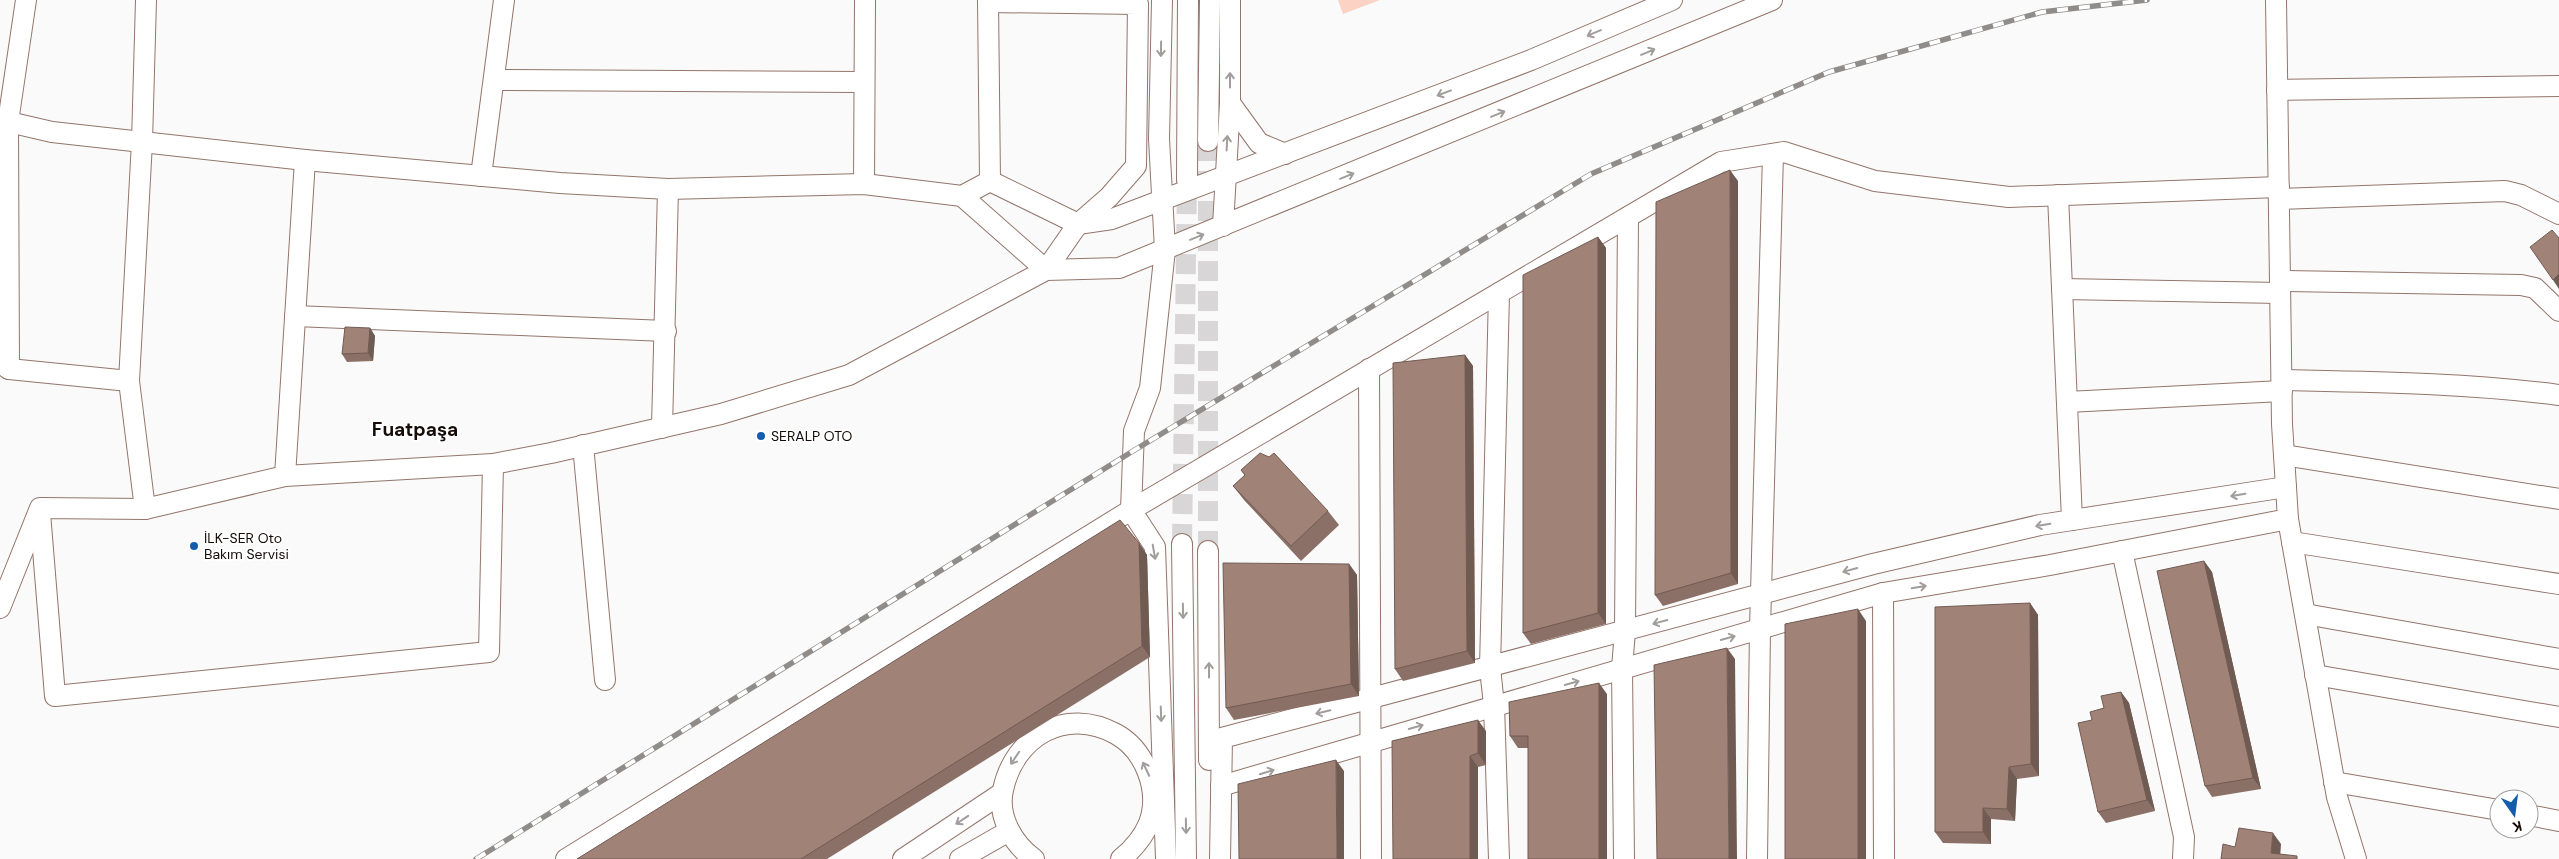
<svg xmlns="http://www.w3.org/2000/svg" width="2559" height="859" viewBox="0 0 2559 859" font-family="'DM Sans',sans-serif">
  <rect width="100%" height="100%" fill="#fafafa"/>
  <path fill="#fbd2c4" d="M 1338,0 L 1380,0 L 1343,14 Z"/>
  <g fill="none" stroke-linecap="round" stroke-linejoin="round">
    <g stroke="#d8d6d6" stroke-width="20" stroke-dasharray="20 10" stroke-linecap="butt">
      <path d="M 1208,141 L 1208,551"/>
      <path d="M 1182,544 L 1187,180"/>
    </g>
    <defs>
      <g id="minor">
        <path d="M 988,0 L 990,181"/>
        <path d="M 1162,0 L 1159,139 L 1165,250 L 1150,388 L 1134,431 L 1131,510 L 1155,547 L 1166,859"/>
        <path d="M 1230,0 L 1230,103 L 1259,143 L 1285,154"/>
        <path d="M 2276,0 L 2282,424 L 2288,519 L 2337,797 L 2356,859"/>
        <path d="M 494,80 L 863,82"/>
        <path d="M 2277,90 L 2559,86"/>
        <path d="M 0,120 L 52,132 L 305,160 L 560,183 L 668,189 L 864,184 L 962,196 L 990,181"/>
        <path d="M 1208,141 L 1210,0"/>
        <path d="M 481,176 L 504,0"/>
        <path d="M 1187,180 L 1188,0"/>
        <path d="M 990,181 L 1078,224 L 1112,219 L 1531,60 L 1672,0"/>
        <path d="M 864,184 L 865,0"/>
        <path d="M 2058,195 L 2072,520"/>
        <path d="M 962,196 L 1046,270 L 1078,224 L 1109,197 L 1136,166 L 1138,4 L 988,2"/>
        <path d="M 2279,199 L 2505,191 L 2521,195 L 2559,214"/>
        <path d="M 1223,226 L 1230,103"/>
        <path d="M 2280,281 L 2521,285 L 2535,288 L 2559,311"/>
        <path d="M 2062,289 L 2280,293"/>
        <path d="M 1499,293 L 1490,668 L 1494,705 L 1499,859"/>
        <path d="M 295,316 L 666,331"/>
        <path d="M 0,363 L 9,369 L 129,381"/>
        <path d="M 9,369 L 8,122 L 26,0"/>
        <path d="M 1369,369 L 1371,859"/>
        <path d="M 2282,380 C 2375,382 2467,383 2559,395"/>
        <path d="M 2067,402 L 2282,391"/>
        <path d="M 662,428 L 668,189"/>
        <path d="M 583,445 L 605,680"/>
        <path d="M 2284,455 L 2559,499"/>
        <path d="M 285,476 L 305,160"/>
        <path d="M 145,509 L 129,381 L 142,142 L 146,0"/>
        <path d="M 40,513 L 55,696 L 489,652 L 493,464"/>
        <path d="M 2292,542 L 2559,584"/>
        <path d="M 1182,544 L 1186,859"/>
        <path d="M 1208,551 L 1209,760"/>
        <path d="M 2122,551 L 2184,837 L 2183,859"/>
        <path d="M 1883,593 L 1884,859"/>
        <path d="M 0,608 L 40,508 L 145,509 L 285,476 L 493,464 L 551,453 L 721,414 L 849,375 L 1046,270 L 1119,268 L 1772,0"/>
        <path d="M 2305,614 L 2559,659"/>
        <path d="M 2315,675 L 2559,717"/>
        <path d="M 2334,782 L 2499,810"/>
        <path d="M 1221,786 L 1883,593 L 2050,565 L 2288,519"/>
        <path d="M 2529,815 L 2559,821"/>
        <path d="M 566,859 L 1131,510 L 1721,162 L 1784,152 L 1875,181 L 2009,197 L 2279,187"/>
        <path d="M 903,859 L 1002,793"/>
        <path d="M 960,859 L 1009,831"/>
        <path d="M 1034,859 C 1013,844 997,816 1003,790 C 1014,737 1065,706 1116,734 C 1145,750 1161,791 1149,823 C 1143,838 1133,849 1121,859"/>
        <path d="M 1220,859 L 1222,738 L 1873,564 L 2040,525 L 2286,487"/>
        <path d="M 1624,859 L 1622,668 L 1625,631 L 1628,217"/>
        <path d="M 1757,859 L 1760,629 L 1773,154"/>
      </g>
    </defs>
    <use href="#minor" stroke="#93756b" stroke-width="22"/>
    <use href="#minor" stroke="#fff" stroke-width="20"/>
    <defs>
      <path id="rail" d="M 476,859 L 1133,451 L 1591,174 L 1829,72 L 2042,12 L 2147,0"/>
    </defs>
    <use href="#rail" stroke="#908c8a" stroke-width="5.5"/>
    <use href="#rail" stroke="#fff" stroke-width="4" stroke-dasharray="11" stroke-linecap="butt"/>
  </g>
  <g fill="#8a7066">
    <path d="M 1738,181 L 1738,584 L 1663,606 L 1655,595 Z"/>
    <path d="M 1598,237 L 1606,248 L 1606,624 L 1531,644 L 1523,633 Z"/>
    <path d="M 370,328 L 375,336 L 373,361 L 347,362 L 342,354 Z"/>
    <path d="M 1465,355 L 1473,366 L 1475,663 L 1403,681 L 1395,669 Z"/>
    <path d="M 1241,470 L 1328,511 L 1339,525 L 1301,561 L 1244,500 L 1233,486 L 1245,475 Z"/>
    <path d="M 1139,543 L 1147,555 L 1150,657 L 827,859 L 577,859 Z"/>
    <path d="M 2204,561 L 2212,572 L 2261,789 L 2212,797 L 2205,786 Z"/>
    <path d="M 1349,564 L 1357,575 L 1359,696 L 1234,720 L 1226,708 Z"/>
    <path d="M 2030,603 L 2038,615 L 2039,776 L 2017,779 L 2015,821 L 1991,819 L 1991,844 L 1943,843 L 1935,832 Z"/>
    <path d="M 2121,692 L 2129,703 L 2155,811 L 2106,823 L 2098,812 L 2092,720 Z"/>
    <path d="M 1607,694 L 1528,748 L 1518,748 L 1510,736 Z"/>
    <path d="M 1486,731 L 1486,765 L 1478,767 L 1392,741 Z"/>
  </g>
  <g fill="#705b53">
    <path d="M 1730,170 L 1738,181 L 1738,584 L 1731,573 Z"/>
    <path d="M 1598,237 L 1606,248 L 1606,624 L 1598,613 Z"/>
    <path d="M 2559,274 L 2559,289 L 2553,280 Z"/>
    <path d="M 370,328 L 375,336 L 373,361 L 368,353 Z"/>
    <path d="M 1465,355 L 1473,366 L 1475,663 L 1467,651 Z"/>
    <path d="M 1139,543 L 1147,555 L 1150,657 L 1142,646 Z"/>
    <path d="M 2204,561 L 2212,572 L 2261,789 L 2253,778 Z"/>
    <path d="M 1349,564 L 1357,575 L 1359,696 L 1351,684 Z"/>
    <path d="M 2030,603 L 2038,615 L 2039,776 L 2031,764 Z"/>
    <path d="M 1858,609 L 1866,621 L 1866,859 L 1858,859 Z"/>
    <path d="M 1727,648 L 1735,659 L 1737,859 L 1729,859 Z"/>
    <path d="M 1599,683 L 1607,694 L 1607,859 L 1599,859 Z"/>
    <path d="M 2121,692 L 2129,703 L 2155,811 L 2147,800 Z"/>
    <path d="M 1478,720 L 1486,731 L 1486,765 L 1478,753 Z"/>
    <path d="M 1470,756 L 1478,767 L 1478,859 L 1470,859 Z"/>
    <path d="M 1336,760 L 1344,771 L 1344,859 L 1337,859 Z"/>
    <path d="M 2009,767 L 2017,779 L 2015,821 L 2007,809 Z"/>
    <path d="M 1983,808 L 1991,819 L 1991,844 L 1983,832 Z"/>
    <path d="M 2273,833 L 2281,844 L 2280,859 L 2271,853 Z"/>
  </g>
  <g fill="#a08277" stroke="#705b53">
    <path d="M 1730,170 L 1731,573 L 1655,595 L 1656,202 Z"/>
    <path d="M 2552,230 L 2559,238 L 2559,274 L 2553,280 L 2530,247 Z"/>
    <path d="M 1598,237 L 1598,613 L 1523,633 L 1523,275 Z"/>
    <path d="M 345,327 L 370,328 L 368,353 L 342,354 Z"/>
    <path d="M 1465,355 L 1467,651 L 1395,669 L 1393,363 Z"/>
    <path d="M 1260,453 L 1269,457 L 1274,453 L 1328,511 L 1291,546 L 1233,486 L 1245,475 L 1241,470 Z"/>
    <path d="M 1120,520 L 1139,543 L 1142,646 L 801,859 L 577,859 Z"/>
    <path d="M 2204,561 L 2253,778 L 2205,786 L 2157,571 Z"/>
    <path d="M 1223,563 L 1349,564 L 1351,684 L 1226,708 Z"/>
    <path d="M 2030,603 L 2031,764 L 2009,767 L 2007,809 L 1983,808 L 1983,832 L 1935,832 L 1935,607 Z"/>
    <path d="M 1858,609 L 1858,859 L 1785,859 L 1785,624 Z"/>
    <path d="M 1727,648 L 1729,859 L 1657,859 L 1654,665 Z"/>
    <path d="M 1599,683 L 1599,859 L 1528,859 L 1528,736 L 1510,736 L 1509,702 Z"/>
    <path d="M 2121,692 L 2147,800 L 2098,812 L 2078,723 L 2092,720 L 2090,712 L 2104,708 L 2101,696 Z"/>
    <path d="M 1478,720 L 1478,753 L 1470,756 L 1470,859 L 1393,859 L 1392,741 Z"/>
    <path d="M 1336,760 L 1337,859 L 1239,859 L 1238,784 Z"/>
    <path d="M 2239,828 L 2273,833 L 2271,853 L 2297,856 L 2297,859 L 2221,859 L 2223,844 L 2235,847 Z"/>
  </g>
  <defs><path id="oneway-shaft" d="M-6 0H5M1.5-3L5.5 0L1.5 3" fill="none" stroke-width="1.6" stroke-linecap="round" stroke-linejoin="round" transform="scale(1.25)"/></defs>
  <g stroke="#a19d9c">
    <use href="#oneway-shaft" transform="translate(1594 33) rotate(157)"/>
    <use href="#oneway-shaft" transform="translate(1161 49) rotate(91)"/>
    <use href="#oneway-shaft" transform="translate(1648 52) rotate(-23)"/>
    <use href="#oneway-shaft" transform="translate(1230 80) rotate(-90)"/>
    <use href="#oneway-shaft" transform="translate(1444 93) rotate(159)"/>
    <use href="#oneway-shaft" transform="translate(1498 114) rotate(-22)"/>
    <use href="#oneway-shaft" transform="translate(1227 143) rotate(-87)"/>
    <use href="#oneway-shaft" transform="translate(1347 176) rotate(-22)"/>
    <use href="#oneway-shaft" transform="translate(1197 237) rotate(-22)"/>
    <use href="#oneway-shaft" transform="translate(2238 495) rotate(171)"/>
    <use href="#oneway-shaft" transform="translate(2043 525) rotate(170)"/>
    <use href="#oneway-shaft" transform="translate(1154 552) rotate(80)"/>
    <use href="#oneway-shaft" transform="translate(1850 570) rotate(165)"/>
    <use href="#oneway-shaft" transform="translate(1919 587) rotate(-10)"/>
    <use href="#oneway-shaft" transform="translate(1183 611) rotate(89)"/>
    <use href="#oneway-shaft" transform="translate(1660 622) rotate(165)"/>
    <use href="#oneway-shaft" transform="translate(1728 638) rotate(-16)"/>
    <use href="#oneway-shaft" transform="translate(1209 670) rotate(-90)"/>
    <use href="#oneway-shaft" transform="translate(1572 683) rotate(-16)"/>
    <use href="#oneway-shaft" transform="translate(1323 712) rotate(166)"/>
    <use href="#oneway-shaft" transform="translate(1161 714) rotate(88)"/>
    <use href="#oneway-shaft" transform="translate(1416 727) rotate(-16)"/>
    <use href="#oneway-shaft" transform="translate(1015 758) rotate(124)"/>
    <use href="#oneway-shaft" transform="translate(1146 769) rotate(-115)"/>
    <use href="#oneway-shaft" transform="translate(1267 772) rotate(-17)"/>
    <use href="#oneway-shaft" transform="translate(962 820) rotate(146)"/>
    <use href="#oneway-shaft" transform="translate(1186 826) rotate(89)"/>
  </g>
  <g fill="#145dac" stroke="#fff" stroke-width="2">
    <circle cx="761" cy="436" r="5"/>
    <circle cx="194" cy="546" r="5"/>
  </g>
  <g text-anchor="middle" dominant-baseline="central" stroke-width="4" stroke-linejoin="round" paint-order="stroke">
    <g font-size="14" fill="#150b07" stroke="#fff" text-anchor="start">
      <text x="771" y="436">SERALP OTO</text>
      <text x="204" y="538">İLK-SER Oto<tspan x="204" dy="16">Bakım Servisi</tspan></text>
    </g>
    <g font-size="19" font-weight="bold" fill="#150b07" stroke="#fff">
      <text x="415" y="429">Fuatpaşa</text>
    </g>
  </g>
  <g transform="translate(2514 814) rotate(166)"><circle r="24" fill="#ffffff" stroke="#a19d9c"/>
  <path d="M0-4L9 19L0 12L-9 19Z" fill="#145dac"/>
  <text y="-8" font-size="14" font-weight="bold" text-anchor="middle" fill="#150b07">K</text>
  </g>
</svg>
